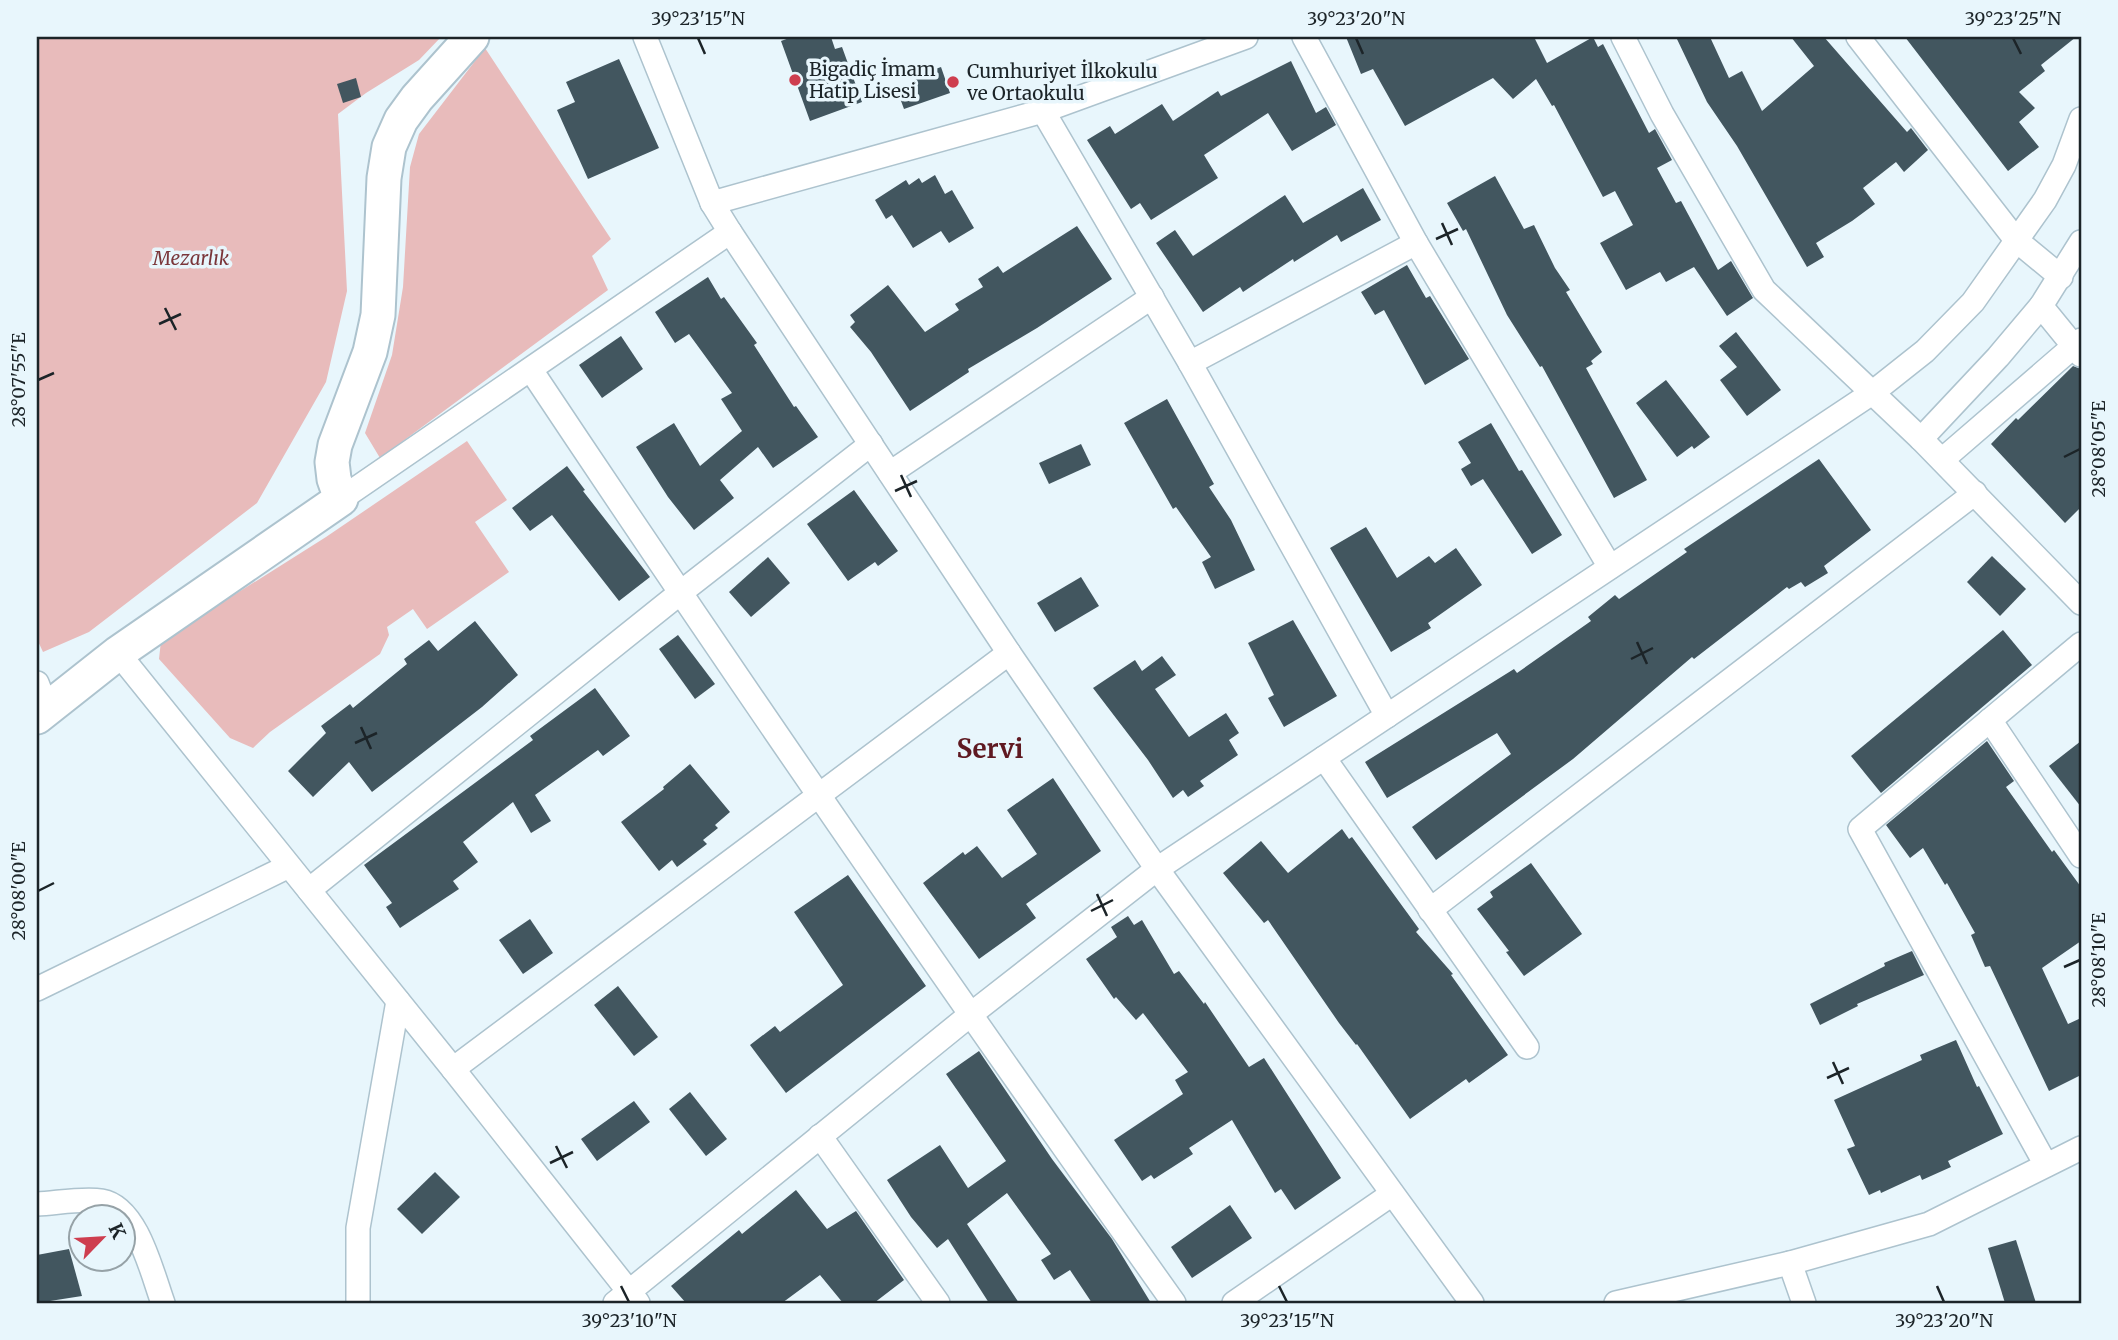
<svg xmlns="http://www.w3.org/2000/svg" width="2118" height="1340" viewBox="0 0 2118 1340" font-family="Merriweather,serif">
  <rect width="100%" height="100%" fill="#e8f6fc"/>
  <g fill="#e8bbbb">
    <path d="M 37,37 L 441,37 L 419,60 L 366,93 L 338,114 L 347,291 L 326,382 L 257,503 L 89,632 L 43,652 L 37,639 Z"/>
    <path d="M 485,48 L 611,239 L 592,256 L 608,290 L 380,458 L 365,433 L 392,355 L 403,287 L 410,167 L 419,134 Z"/>
    <path d="M 467,441 L 507,500 L 475,522 L 509,572 L 427,629 L 413,609 L 387,627 L 389,635 L 380,654 L 270,732 L 253,748 L 230,738 L 159,659 L 161,641 L 326,537 Z"/>
  </g>
  <g fill="#42565f">
    <path d="M 792,37 L 831,37 L 835,49 L 842,47 L 862,102 L 810,121 L 781,41 Z"/>
    <path d="M 1346,37 L 1534,37 L 1547,63 L 1593,37 L 1598,47 L 1603,44 L 1649,133 L 1655,129 L 1672,160 L 1657,168 L 1676,203 L 1681,201 L 1718,270 L 1731,261 L 1753,298 L 1727,316 L 1694,267 L 1666,282 L 1660,272 L 1626,290 L 1600,243 L 1633,225 L 1615,191 L 1603,197 L 1554,105 L 1552,106 L 1536,79 L 1513,99 L 1493,78 L 1405,126 L 1373,69 L 1361,74 Z"/>
    <path d="M 1676,37 L 1710,37 L 1729,78 L 1742,71 L 1762,111 L 1814,66 L 1791,37 L 1824,37 L 1907,132 L 1911,128 L 1928,150 L 1904,172 L 1896,162 L 1863,188 L 1875,204 L 1852,221 L 1816,243 L 1824,257 L 1807,267 L 1737,146 L 1707,102 Z"/>
    <path d="M 1905,37 L 2076,37 L 2041,65 L 2045,71 L 2019,92 L 2035,108 L 2019,122 L 2039,147 L 2008,171 Z"/>
    <path d="M 619,59 L 659,148 L 588,179 L 557,110 L 575,102 L 566,82 Z"/>
    <path d="M 1291,61 L 1316,113 L 1326,107 L 1336,125 L 1292,151 L 1268,113 L 1204,155 L 1218,178 L 1151,220 L 1140,203 L 1131,209 L 1087,140 L 1110,126 L 1115,134 L 1162,104 L 1173,121 L 1218,91 L 1221,96 Z"/>
    <path d="M 941,67 L 950,93 L 904,109 L 897,90 L 915,83 L 913,77 Z"/>
    <path d="M 356,78 L 361,97 L 343,103 L 337,84 Z"/>
    <path d="M 935,175 L 945,194 L 952,190 L 974,228 L 949,243 L 941,231 L 913,248 L 892,215 L 886,219 L 875,200 L 906,180 L 909,185 L 919,178 L 922,183 Z"/>
    <path d="M 1495,176 L 1524,229 L 1534,225 L 1555,268 L 1570,290 L 1566,292 L 1602,352 L 1591,361 L 1593,364 L 1586,368 L 1647,480 L 1614,498 L 1542,366 L 1540,367 L 1507,315 L 1466,229 L 1463,231 L 1447,203 Z"/>
    <path d="M 1363,188 L 1381,220 L 1341,242 L 1337,235 L 1294,262 L 1293,259 L 1243,292 L 1240,287 L 1203,312 L 1156,243 L 1175,230 L 1193,256 L 1285,195 L 1303,223 Z"/>
    <path d="M 1077,226 L 1112,279 L 1037,328 L 968,369 L 969,372 L 910,411 L 871,352 L 850,327 L 855,322 L 850,315 L 888,285 L 925,332 L 959,310 L 955,304 L 983,287 L 978,279 L 998,266 L 1003,273 Z"/>
    <path d="M 1407,265 L 1426,298 L 1430,296 L 1469,359 L 1425,385 L 1384,310 L 1375,315 L 1361,292 Z"/>
    <path d="M 708,277 L 721,299 L 724,297 L 757,343 L 754,345 L 794,407 L 796,406 L 818,437 L 773,468 L 758,447 L 720,480 L 734,498 L 694,530 L 668,497 L 636,447 L 674,423 L 700,466 L 742,431 L 721,399 L 732,393 L 689,334 L 675,343 L 655,312 Z"/>
    <path d="M 1736,332 L 1781,390 L 1747,416 L 1720,380 L 1737,367 L 1719,346 Z"/>
    <path d="M 621,336 L 643,369 L 602,398 L 579,365 Z"/>
    <path d="M 2073,366 L 2081,369 L 2081,507 L 2065,523 L 1991,444 L 2016,418 L 2018,420 Z"/>
    <path d="M 1666,380 L 1710,437 L 1694,449 L 1692,446 L 1677,457 L 1636,403 Z"/>
    <path d="M 1167,399 L 1214,484 L 1209,487 L 1231,520 L 1255,570 L 1215,589 L 1202,562 L 1211,557 L 1176,507 L 1173,509 L 1124,423 Z"/>
    <path d="M 1491,423 L 1519,471 L 1522,470 L 1562,535 L 1532,554 L 1483,479 L 1471,486 L 1461,469 L 1471,463 L 1458,442 Z"/>
    <path d="M 1081,444 L 1091,465 L 1049,484 L 1039,463 Z"/>
    <path d="M 1819,459 L 1871,530 L 1824,566 L 1828,573 L 1805,587 L 1801,582 L 1789,589 L 1787,587 L 1694,659 L 1692,657 L 1573,759 L 1436,860 L 1412,827 L 1511,754 L 1497,733 L 1387,798 L 1365,762 L 1514,669 L 1517,673 L 1591,621 L 1588,617 L 1615,595 L 1619,599 L 1687,552 L 1684,549 Z"/>
    <path d="M 567,466 L 585,490 L 583,491 L 650,577 L 619,601 L 552,515 L 530,531 L 512,508 Z"/>
    <path d="M 854,490 L 898,551 L 878,566 L 875,562 L 848,581 L 807,524 Z"/>
    <path d="M 1366,527 L 1397,578 L 1429,556 L 1435,563 L 1456,548 L 1482,585 L 1428,623 L 1431,628 L 1391,652 L 1330,548 Z"/>
    <path d="M 1992,556 L 2026,589 L 2000,616 L 1967,582 Z"/>
    <path d="M 768,557 L 790,583 L 751,617 L 729,592 Z"/>
    <path d="M 1081,577 L 1099,606 L 1055,632 L 1037,603 Z"/>
    <path d="M 1293,620 L 1337,696 L 1284,727 L 1268,698 L 1274,695 L 1248,643 Z"/>
    <path d="M 475,621 L 518,675 L 482,707 L 372,792 L 349,762 L 313,797 L 288,771 L 326,733 L 321,726 L 350,704 L 353,708 L 407,664 L 404,659 L 429,640 L 438,651 Z"/>
    <path d="M 2003,630 L 2032,665 L 1881,793 L 1851,756 Z"/>
    <path d="M 678,635 L 715,684 L 695,699 L 659,649 Z"/>
    <path d="M 1162,656 L 1176,675 L 1155,689 L 1189,737 L 1226,713 L 1239,733 L 1229,740 L 1238,755 L 1200,781 L 1204,786 L 1188,797 L 1183,790 L 1173,798 L 1148,760 L 1093,688 L 1135,660 L 1142,671 Z"/>
    <path d="M 595,688 L 630,736 L 603,756 L 598,750 L 535,795 L 551,821 L 531,833 L 513,802 L 463,842 L 478,862 L 453,881 L 459,889 L 400,928 L 386,907 L 392,903 L 364,865 L 533,740 L 530,736 Z"/>
    <path d="M 1987,741 L 2014,781 L 2006,787 L 2052,852 L 2054,850 L 2081,887 L 2081,941 L 2042,968 L 2068,1024 L 2081,1018 L 2081,1075 L 2049,1091 L 1990,966 L 1985,967 L 1971,935 L 1975,933 L 1947,883 L 1945,885 L 1923,848 L 1910,858 L 1886,825 Z"/>
    <path d="M 2081,741 L 2081,807 L 2049,766 Z"/>
    <path d="M 690,764 L 730,812 L 715,825 L 718,828 L 703,840 L 707,844 L 677,867 L 672,860 L 659,871 L 621,822 L 664,789 L 663,787 Z"/>
    <path d="M 1053,778 L 1101,851 L 1026,904 L 1036,918 L 979,959 L 923,883 L 963,852 L 965,855 L 977,846 L 1002,878 L 1037,854 L 1007,810 Z"/>
    <path d="M 1342,829 L 1349,839 L 1352,837 L 1419,929 L 1416,932 L 1453,974 L 1451,975 L 1508,1055 L 1469,1083 L 1466,1079 L 1410,1119 L 1357,1044 L 1356,1045 L 1339,1023 L 1268,920 L 1264,923 L 1223,873 L 1261,841 L 1288,873 Z"/>
    <path d="M 1531,863 L 1582,934 L 1524,976 L 1506,952 L 1509,951 L 1477,909 L 1493,897 L 1490,892 Z"/>
    <path d="M 848,875 L 926,986 L 786,1093 L 750,1045 L 775,1026 L 780,1032 L 843,985 L 794,912 Z"/>
    <path d="M 1128,916 L 1134,925 L 1142,920 L 1174,974 L 1179,971 L 1204,1004 L 1205,1002 L 1249,1067 L 1264,1058 L 1341,1178 L 1295,1210 L 1281,1189 L 1275,1193 L 1232,1120 L 1189,1148 L 1193,1154 L 1154,1179 L 1151,1175 L 1142,1181 L 1114,1140 L 1183,1094 L 1175,1080 L 1188,1072 L 1143,1013 L 1136,1020 L 1116,997 L 1114,999 L 1086,959 L 1117,937 L 1111,927 Z"/>
    <path d="M 530,919 L 553,953 L 523,974 L 499,940 Z"/>
    <path d="M 1912,951 L 1924,975 L 1857,1004 L 1858,1006 L 1820,1025 L 1810,1004 L 1885,966 L 1884,963 Z"/>
    <path d="M 618,986 L 658,1037 L 634,1056 L 594,1005 Z"/>
    <path d="M 1956,1040 L 1977,1087 L 1979,1086 L 2003,1134 L 1948,1161 L 1951,1167 L 1922,1180 L 1920,1175 L 1881,1193 L 1880,1190 L 1869,1195 L 1847,1149 L 1855,1146 L 1834,1100 L 1922,1060 L 1920,1055 Z"/>
    <path d="M 979,1051 L 1052,1159 L 1112,1239 L 1151,1303 L 1092,1303 L 1070,1270 L 1054,1280 L 1041,1260 L 1051,1254 L 1007,1193 L 967,1224 L 1019,1303 L 989,1303 L 948,1239 L 937,1248 L 911,1217 L 887,1180 L 940,1145 L 968,1188 L 1006,1161 L 946,1074 Z"/>
    <path d="M 690,1092 L 727,1139 L 706,1156 L 669,1109 Z"/>
    <path d="M 634,1101 L 650,1122 L 597,1161 L 581,1139 Z"/>
    <path d="M 435,1172 L 460,1197 L 422,1234 L 397,1209 Z"/>
    <path d="M 796,1190 L 827,1229 L 856,1211 L 904,1280 L 874,1303 L 843,1303 L 820,1275 L 782,1303 L 686,1303 L 671,1286 L 739,1230 L 742,1234 Z"/>
    <path d="M 1230,1205 L 1252,1238 L 1192,1278 L 1171,1247 Z"/>
    <path d="M 2016,1240 L 2036,1303 L 2005,1303 L 1988,1248 Z"/>
    <path d="M 69,1249 L 82,1296 L 37,1303 L 37,1255 Z"/>
  </g>
  <g fill="none" stroke-linecap="round" stroke-linejoin="round">
    <defs>
      <g id="street">
        <path d="M 645,37 L 712,203 L 730,232 L 1009,653 L 1157,869 L 1472,1303"/>
        <path d="M 1304,37 L 1416,243 L 1610,567"/>
        <path d="M 1623,37 L 1662,114 L 1764,290 L 1921,439 L 2081,603"/>
        <path d="M 1858,37 L 2016,240 L 2061,277"/>
        <path d="M 1043,111 L 1190,363 L 1387,716"/>
        <path d="M 712,203 L 1043,111 L 1246,37"/>
        <path d="M 2041,306 L 2081,355"/>
        <path d="M 1190,363 L 1416,243"/>
        <path d="M 531,370 C 740,684 955,995 1174,1303"/>
        <path d="M 1921,439 L 1998,357 L 2041,306 L 2081,242"/>
        <path d="M 1942,460 L 2081,340"/>
        <path d="M 890,473 L 1152,297"/>
        <path d="M 341,499 L 730,232"/>
        <path d="M 118,653 L 453,1069 L 638,1303"/>
        <path d="M 37,683 L 47,709"/>
        <path d="M 1990,720 L 2081,856"/>
        <path d="M 1324,758 L 1527,1047"/>
        <path d="M 309,890 L 680,593 L 871,444"/>
        <path d="M 1430,910 L 1975,493"/>
        <path d="M 37,989 L 289,866"/>
        <path d="M 453,1069 L 1009,653"/>
        <path d="M 820,1136 L 938,1303"/>
        <path d="M 2046,1165 L 1860,829 L 2081,644"/>
        <path d="M 37,1204 C 57,1203 82,1198 102,1201 C 137,1207 152,1273 163,1303"/>
        <path d="M 1790,1263 L 1804,1303"/>
        <path d="M 358,1303 L 358,1228 L 398,1001"/>
        <path d="M 615,1303 L 970,1015 L 1157,869 L 1872,393 L 1925,351 L 1973,302 L 2045,200 L 2064,165 L 2081,119"/>
        <path d="M 1234,1303 L 1392,1194"/>
        <path d="M 1616,1303 L 1790,1263 L 1929,1224 L 2081,1148"/>
      </g>
      <path id="secondary" d="M 37,717 L 118,653 L 341,499 L 334,479 L 332,462 L 335,445 L 370,352 L 378,315 L 384,178 L 389,147 L 401,120 L 417,98 L 472,37"/>
    </defs>
    <use href="#street" stroke="#adc3ce" stroke-width="26"/>
    <use href="#secondary" stroke="#adc3ce" stroke-width="37"/>
    <use href="#street" stroke="#fff" stroke-width="23"/>
    <use href="#secondary" stroke="#fff" stroke-width="33"/>
  </g>
  <path fill="none" stroke="#1c2428" stroke-width="2.5" d="M 698,38 L 705,54M 1356,38 L 1363,54M 2013,38 L 2021,54M 1442,223 L 1452,245M 1436,239 L 1458,229M 165,308 L 176,330M 159,324 L 181,314M 38,380 L 54,373M 2064,457 L 2080,449M 901,475 L 911,497M 895,491 L 917,481M 1637,642 L 1647,664M 1631,659 L 1653,648M 361,727 L 371,749M 355,743 L 377,733M 38,891 L 54,883M 1097,894 L 1107,916M 1091,911 L 1113,900M 2064,967 L 2080,960M 1833,1062 L 1843,1084M 1827,1078 L 1849,1068M 556,1146 L 567,1168M 550,1163 L 573,1152M 621,1286 L 629,1302M 1279,1286 L 1287,1302M 1937,1286 L 1944,1302"/>
  <g fill="#ce3e4f" stroke="#e8f6fc" stroke-width="2.5">
    <circle cx="795" cy="80" r="7"/>
    <circle cx="953" cy="82" r="7"/>
  </g>
  <g text-anchor="middle" dominant-baseline="central" stroke-width="7" stroke-linejoin="round" paint-order="stroke">
    <g font-size="19" fill="#1c2428" stroke="#e8f6fc" text-anchor="start">
      <text x="809" y="69">Bigadiç İmam<tspan x="809" dy="22">Hatip Lisesi</tspan></text>
      <text x="967" y="71">Cumhuriyet İlkokulu<tspan x="967" dy="22">ve Ortaokulu</tspan></text>
    </g>
    <g font-size="19" font-style="italic" fill="#7a363a" stroke="#e8f6fc">
      <text x="191" y="258">Mezarlık</text>
    </g>
    <g font-size="26" font-weight="bold" fill="#5f1921" stroke="#e8f6fc">
      <text x="990" y="748">Servi</text>
    </g>
  </g>
  <rect width="2118" height="1340" fill="none" stroke="#e8f6fc" stroke-width="77"/>
  <g transform="translate(102 1238) rotate(65)"><circle r="33" fill="#e8f6fc" stroke="#96a2a7" stroke-width="2"/>
  <path d="M0-5L12 26L0 18L-12 26Z" fill="#ce3e4f"/>
  <text y="-10" font-size="19" font-weight="bold" text-anchor="middle" fill="#1c2428">K</text>
  </g>
  <rect x="38" y="38" width="2042" height="1264" fill="none" stroke="#1c2428" stroke-width="2.5"/>
  <g font-size="18" text-anchor="middle" fill="#1c2428">
    <text x="698" y="25">39°23'15"N</text>
    <text x="1356" y="25">39°23'20"N</text>
    <text x="2013" y="25">39°23'25"N</text>
    <text transform="translate(19 380) rotate(-90)" y="6">28°07'55"E</text>
    <text transform="translate(2099 449) rotate(-90)" y="6">28°08'05"E</text>
    <text transform="translate(19 891) rotate(-90)" y="6">28°08'00"E</text>
    <text transform="translate(2099 960) rotate(-90)" y="6">28°08'10"E</text>
    <text x="629" y="1327">39°23'10"N</text>
    <text x="1287" y="1327">39°23'15"N</text>
    <text x="1944" y="1327">39°23'20"N</text>
  </g>
</svg>
